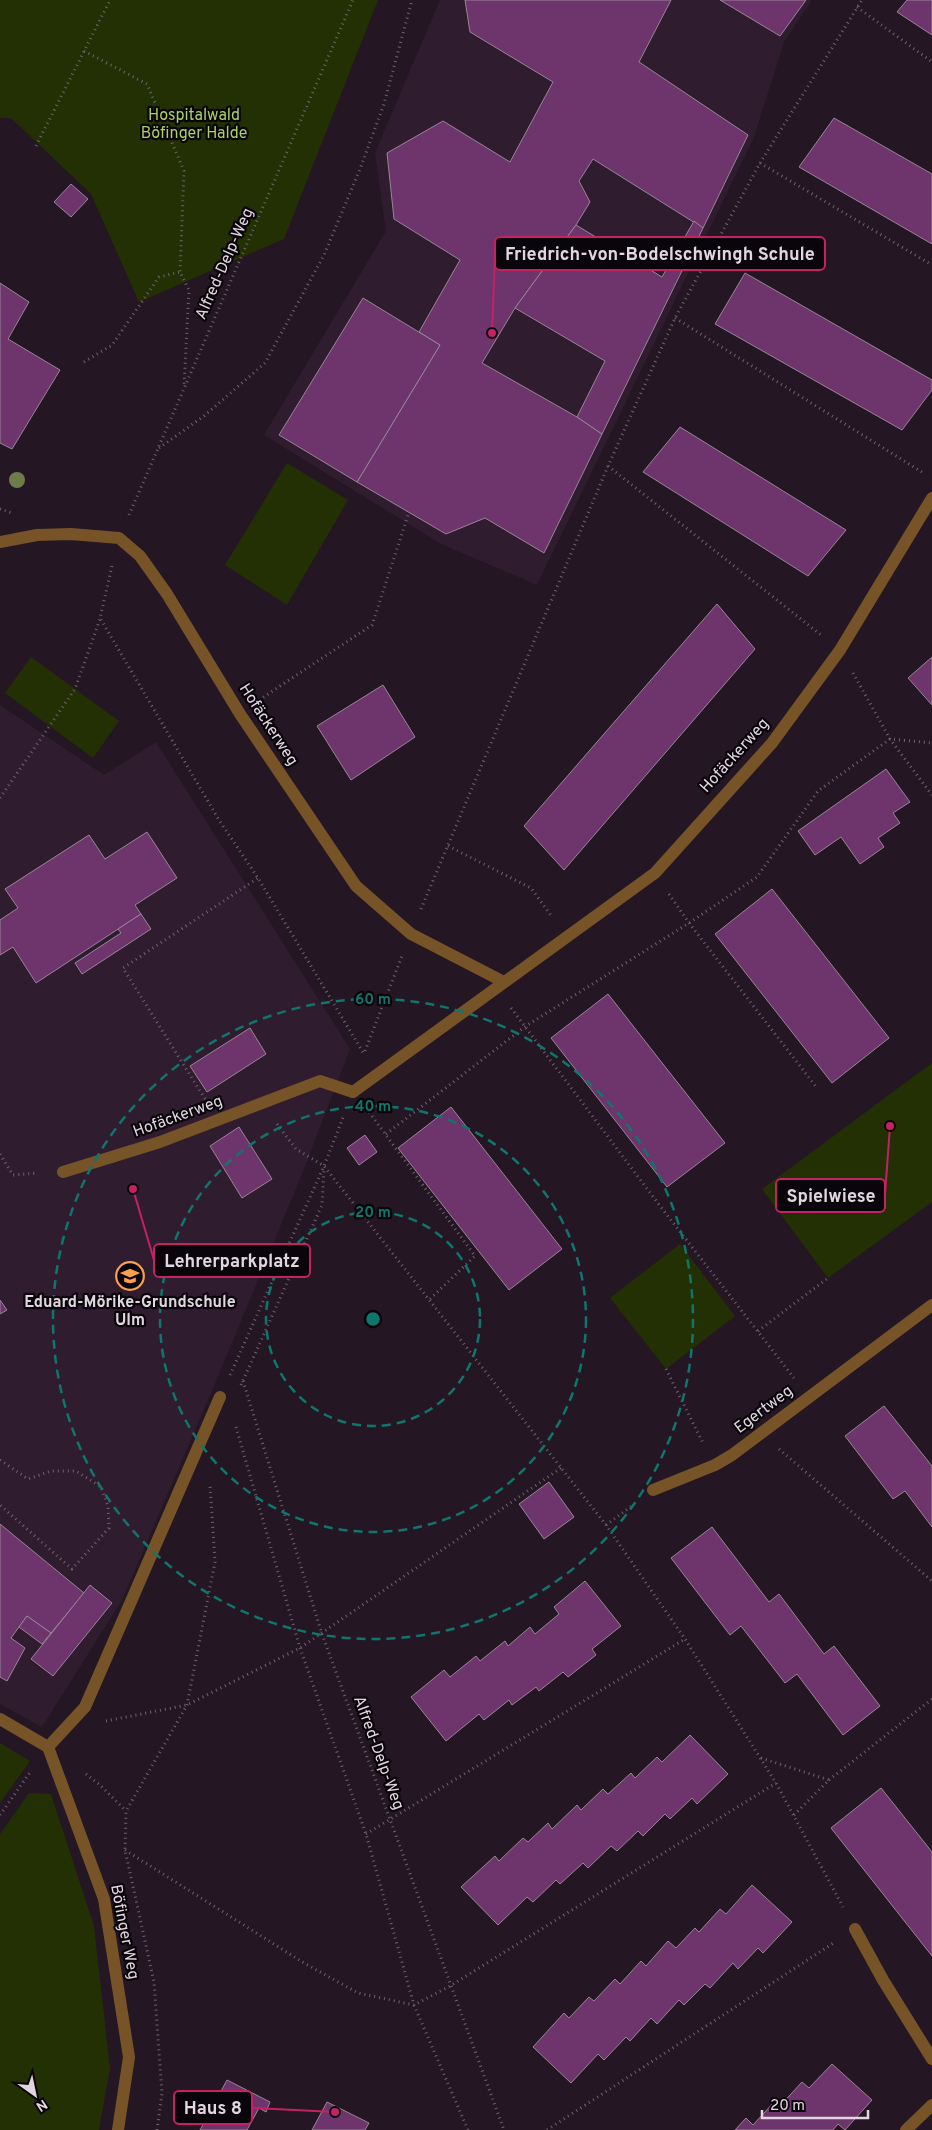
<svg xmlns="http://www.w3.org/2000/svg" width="932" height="2130" viewBox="0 0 932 2130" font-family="Overpass,sans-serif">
  <rect width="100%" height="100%" fill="#251624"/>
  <g fill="#301c2f">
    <path d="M 440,0 L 812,0 L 784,42 L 754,137 L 537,585 L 441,544 L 264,435 L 386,231 L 375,153 Z"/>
    <path d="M 0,705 L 104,775 L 156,742 L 350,1049 L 302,1174 L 217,1379 L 122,1600 L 42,1727 L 0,1704 Z"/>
  </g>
  <g fill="#223004">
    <path d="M 0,0 L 378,0 L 284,239 L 139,302 L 91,194 L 11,118 L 0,118 Z"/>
    <path d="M 287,463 L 348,500 L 287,605 L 225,565 Z"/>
    <path d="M 31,657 L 119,721 L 93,758 L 5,693 Z"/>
    <path d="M 932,1063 L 932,1202 L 828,1278 L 762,1189 Z"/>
    <path d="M 680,1244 L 735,1316 L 666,1369 L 610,1298 Z"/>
    <path d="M 0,1743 L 30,1761 L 0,1803 Z"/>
    <path d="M 29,1793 L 51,1794 L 94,1926 L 110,2068 L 99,2130 L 0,2130 L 0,1834 Z"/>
  </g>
  <g fill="#6d356b" stroke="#998597">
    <path d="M 465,0 L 671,0 L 639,62 L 748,135 L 703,228 L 593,159 L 579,181 L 590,202 L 576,225 L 515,308 L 482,363 L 577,417 L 602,434 L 544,553 L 485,518 L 446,534 L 357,482 L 440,345 L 419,332 L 460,260 L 394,219 L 387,153 L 443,121 L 510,162 L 553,82 L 470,32 Z"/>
    <path d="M 720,0 L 806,0 L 780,36 Z"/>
    <path d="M 907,0 L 932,0 L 932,35 L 897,12 Z"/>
    <path d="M 834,118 L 932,174 L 932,244 L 799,167 Z"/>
    <path d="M 71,184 L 88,199 L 71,217 L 54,202 Z"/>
    <path d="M 694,221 L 703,228 L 602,434 L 577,417 L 605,361 L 515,308 L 576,225 L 662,277 Z"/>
    <path d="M 745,273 L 932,380 L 932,390 L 902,430 L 715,324 Z"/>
    <path d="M 0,283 L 29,302 L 8,339 L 60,370 L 12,449 L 0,443 Z"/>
    <path d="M 363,298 L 440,345 L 357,482 L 279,435 Z"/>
    <path d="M 680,427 L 846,530 L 808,576 L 643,472 Z"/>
    <path d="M 717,604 L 755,649 L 564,870 L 524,826 Z"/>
    <path d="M 932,657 L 932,705 L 908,678 Z"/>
    <path d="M 383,685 L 415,737 L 351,780 L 317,726 Z"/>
    <path d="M 886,769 L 910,802 L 893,813 L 900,823 L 878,838 L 884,847 L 860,864 L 841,837 L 815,855 L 798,831 Z"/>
    <path d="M 147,832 L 177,878 L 135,905 L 141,914 L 36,983 L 13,947 L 0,955 L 0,920 L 18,908 L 5,889 L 89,835 L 105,859 Z"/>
    <path d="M 772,889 L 889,1038 L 832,1083 L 715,934 Z"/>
    <path d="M 141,914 L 151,929 L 82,974 L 75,963 L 121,933 L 118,929 Z"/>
    <path d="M 608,994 L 725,1143 L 667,1187 L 551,1038 Z"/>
    <path d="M 250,1028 L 266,1054 L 207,1092 L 190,1066 Z"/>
    <path d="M 451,1107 L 562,1249 L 509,1290 L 398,1148 Z"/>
    <path d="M 239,1127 L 272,1179 L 242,1198 L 210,1146 Z"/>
    <path d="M 365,1135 L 377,1152 L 359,1165 L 347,1148 Z"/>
    <path d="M 0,1300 L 7,1310 L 0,1314 Z"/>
    <path d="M 884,1406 L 932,1466 L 932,1527 L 905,1491 L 893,1499 L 845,1436 Z"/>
    <path d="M 549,1482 L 574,1517 L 544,1539 L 519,1504 Z"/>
    <path d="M 0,1524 L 84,1593 L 51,1633 L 27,1616 L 11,1638 L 25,1648 L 7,1681 L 0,1677 Z"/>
    <path d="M 712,1527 L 769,1602 L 779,1594 L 824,1654 L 834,1646 L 880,1706 L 843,1735 L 797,1674 L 785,1683 L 741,1626 L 730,1635 L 671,1558 Z"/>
    <path d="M 585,1581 L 621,1626 L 592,1649 L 596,1655 L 568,1677 L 563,1672 L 539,1691 L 536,1687 L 512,1705 L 509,1700 L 484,1720 L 479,1714 L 446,1741 L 411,1697 L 444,1670 L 450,1677 L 476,1656 L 480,1661 L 505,1641 L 508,1646 L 530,1627 L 535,1634 L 559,1614 L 554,1607 Z"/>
    <path d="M 90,1585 L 112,1603 L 53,1676 L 31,1659 Z"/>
    <path d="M 27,1616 L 51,1633 L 42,1644 L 19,1627 Z"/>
    <path d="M 690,1735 L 728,1774 L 697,1804 L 692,1798 L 670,1819 L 665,1814 L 643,1836 L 638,1831 L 617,1851 L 611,1846 L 588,1868 L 583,1863 L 560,1884 L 556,1880 L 533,1902 L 527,1897 L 498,1925 L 461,1887 L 495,1856 L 499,1861 L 523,1838 L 528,1842 L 548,1823 L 552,1829 L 577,1805 L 581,1810 L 603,1789 L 608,1794 L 631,1773 L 635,1778 L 657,1757 L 662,1762 Z"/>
    <path d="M 881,1788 L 932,1852 L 932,1956 L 831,1828 Z"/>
    <path d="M 752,1885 L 792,1922 L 763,1953 L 758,1948 L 738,1969 L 733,1963 L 710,1988 L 705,1984 L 684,2005 L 679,2000 L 657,2024 L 651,2018 L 630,2041 L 626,2037 L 604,2060 L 598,2054 L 571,2083 L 533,2047 L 564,2013 L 569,2018 L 589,1997 L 594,2001 L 615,1979 L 620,1984 L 641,1961 L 646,1966 L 668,1941 L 676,1948 L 695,1928 L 699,1932 L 720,1909 L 726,1914 Z"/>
    <path d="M 832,2064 L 872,2100 L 845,2130 L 838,2124 L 833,2130 L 735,2130 L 746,2118 L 753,2125 L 775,2101 L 780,2106 L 802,2082 L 809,2088 Z"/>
    <path d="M 227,2080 L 270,2102 L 266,2112 L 259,2108 L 247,2130 L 200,2130 Z"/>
    <path d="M 327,2102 L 369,2123 L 365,2130 L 312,2130 Z"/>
  </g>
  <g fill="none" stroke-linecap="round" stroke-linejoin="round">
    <g stroke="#70636f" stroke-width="3" stroke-dasharray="1 4" stroke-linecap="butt">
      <path d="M 857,7 L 932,62"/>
      <path d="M 84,51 L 147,84 L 184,171 L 180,272"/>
      <path d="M 36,146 L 110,0"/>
      <path d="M 760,163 L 932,265"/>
      <path d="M 675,318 L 925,474"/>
      <path d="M 84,362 L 112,345 L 159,277 L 180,272 L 189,290 L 184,386"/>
      <path d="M 159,448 L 204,416 L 265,363 L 324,255 L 360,169 L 384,104 L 412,0"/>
      <path d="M 608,466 L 821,635"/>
      <path d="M 0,509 L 12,513"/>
      <path d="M 129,515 L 353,0"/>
      <path d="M 112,566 L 100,618 L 219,820 L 258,878 L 364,1054"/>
      <path d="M 853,673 L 890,739 L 932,795"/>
      <path d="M 259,700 L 372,625 L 409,512"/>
      <path d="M 0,798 L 75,689 L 100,619"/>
      <path d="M 448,846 L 531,888 L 552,917"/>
      <path d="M 669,894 L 689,923 L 817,1088"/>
      <path d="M 421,909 L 608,466 L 675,318 L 760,163 L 862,0"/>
      <path d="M 511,1008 L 660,1206 L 794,1378"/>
      <path d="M 365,1051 L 402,956"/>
      <path d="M 205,1099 L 123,968 L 258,878"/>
      <path d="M 369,1112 L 475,1256 L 429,1300"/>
      <path d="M 277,1124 L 296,1149 L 324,1166 L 606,1525 L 685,1639 L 776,1783 L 843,1907"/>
      <path d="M 386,1134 L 526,1026 L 689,923 L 757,877 L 818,791 L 890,739 L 932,743"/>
      <path d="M 0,1154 L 13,1175 L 38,1173"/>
      <path d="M 758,1331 L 828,1278"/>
      <path d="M 666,1369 L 703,1443"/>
      <path d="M 230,1375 L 324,1166 L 344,1115"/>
      <path d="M 243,1381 L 322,1634 L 504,2130"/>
      <path d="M 241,1385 L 322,1205 L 324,1169"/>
      <path d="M 236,1427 L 300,1648 L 366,1834 L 414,2005 L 468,2130"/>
      <path d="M 779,1449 L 932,1581"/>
      <path d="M 0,1460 L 28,1479 L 51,1471 L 76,1471 L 101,1487 L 108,1506 L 109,1528 L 72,1569 L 0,1505"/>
      <path d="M 606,1525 L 633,1505"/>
      <path d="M 106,1721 L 187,1705 L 300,1648 L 561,1468"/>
      <path d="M 761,1758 L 829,1780 L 794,1815"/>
      <path d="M 86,1774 L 100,1785 L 126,1811"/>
      <path d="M 829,1780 L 932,1699"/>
      <path d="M 0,1815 L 31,1771"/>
      <path d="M 366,1834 L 685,1639"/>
      <path d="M 125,1850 L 304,1963 L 358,1993 L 414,2005 L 450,1986 L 776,1783"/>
      <path d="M 157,2130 L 162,2093 L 154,1982 L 125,1850 L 126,1811 L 187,1705 L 215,1562 L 210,1484"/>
      <path d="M 547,2130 L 835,1942"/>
    </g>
    <g stroke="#775328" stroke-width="12">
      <path d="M 0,542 L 37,535 L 71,534 L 119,538 L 140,556 L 167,594 L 240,714 L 356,886 L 411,934 L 504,982"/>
      <path d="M 63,1172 L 160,1142 L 320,1081 L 353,1092"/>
      <path d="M 0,1719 L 48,1747 L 85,1707 L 220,1397"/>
      <path d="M 855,1929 L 883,1980 L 932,2059"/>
    </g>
    <g stroke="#775328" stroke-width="12">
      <path d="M 353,1092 L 655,873 L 772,743 L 840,650 L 932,498"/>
      <path d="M 653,1490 L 715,1465 L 732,1455 L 932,1305"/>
      <path d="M 48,1747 L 104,1899 L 129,2057 L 118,2130"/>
      <path d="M 906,2130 L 932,2105"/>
    </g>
  </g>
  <circle fill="#6e7c49" cx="17" cy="480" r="8"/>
  <g fill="none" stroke="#0f766e" stroke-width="2.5" stroke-dasharray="9 6">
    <circle cx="373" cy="1319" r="107"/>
    <circle cx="373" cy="1319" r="213"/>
    <circle cx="373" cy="1319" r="320"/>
  </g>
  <defs>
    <symbol id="school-ring" viewBox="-11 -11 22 22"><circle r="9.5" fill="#0a050a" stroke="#fa9f4e" stroke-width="1.5"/><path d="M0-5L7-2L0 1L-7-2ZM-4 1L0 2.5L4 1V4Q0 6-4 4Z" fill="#fa9f4e"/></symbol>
  </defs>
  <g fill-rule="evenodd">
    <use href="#school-ring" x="114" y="1260" width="32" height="32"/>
  </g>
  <g text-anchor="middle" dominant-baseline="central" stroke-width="4.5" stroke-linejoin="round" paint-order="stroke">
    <g font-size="16" fill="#aad067" stroke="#0a050a">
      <text x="194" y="116">Hospitalwald<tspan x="194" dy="18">Böfinger Halde</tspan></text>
    </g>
    <g font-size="16" fill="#e1d6e0" stroke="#0a050a">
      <text transform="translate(225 264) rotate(-66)">Alfred-Delp-Weg</text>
      <text transform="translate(268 725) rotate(57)">Hofäckerweg</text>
      <text transform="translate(735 756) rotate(-48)">Hofäckerweg</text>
      <text transform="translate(178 1117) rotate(-20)">Hofäckerweg</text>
      <text transform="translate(764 1410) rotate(-37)">Egertweg</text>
      <text transform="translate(378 1753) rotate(70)">Alfred-Delp-Weg</text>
      <text transform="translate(124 1932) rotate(79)">Böfinger Weg</text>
    </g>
    <g font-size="16" font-weight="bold" fill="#e1d6e0" stroke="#0a050a">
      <text x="130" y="1303">Eduard-Mörike-Grundschule<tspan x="130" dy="18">Ulm</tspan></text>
    </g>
  </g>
  <circle cx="373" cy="1319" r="8" fill="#0f766e" stroke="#0a050a" stroke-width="2.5"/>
  <g font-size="15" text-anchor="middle" font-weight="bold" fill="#0f766e" stroke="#0a050a" stroke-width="4.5" stroke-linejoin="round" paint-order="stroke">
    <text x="373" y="1004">60 m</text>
    <text x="373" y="1111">40 m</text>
    <text x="373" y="1217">20 m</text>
  </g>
  <path fill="none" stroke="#c42262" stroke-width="2" d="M492 333L495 254M890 1126L885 1195M133 1189L154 1260M335 2112L252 2108"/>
  <g fill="#c42262" stroke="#0a050a" stroke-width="2">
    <circle cx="492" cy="333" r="5"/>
    <circle cx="890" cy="1126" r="5"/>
    <circle cx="133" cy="1189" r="5"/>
    <circle cx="335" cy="2112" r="5"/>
  </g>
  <g fill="#0a050a" stroke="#c42262" stroke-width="2">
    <rect x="495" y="237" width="330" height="33" rx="5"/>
    <rect x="776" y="1179" width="109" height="33" rx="5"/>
    <rect x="154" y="1244" width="156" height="33" rx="5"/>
    <rect x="174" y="2091" width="78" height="33" rx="5"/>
  </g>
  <g font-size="18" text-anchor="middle" font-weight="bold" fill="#e1d6e0">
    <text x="660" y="260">Friedrich-von-Bodelschwingh Schule</text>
    <text x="831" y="1202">Spielwiese</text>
    <text x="232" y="1267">Lehrerparkplatz</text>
    <text x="213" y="2114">Haus 8</text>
  </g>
  <g transform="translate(35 2095) rotate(147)" stroke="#0a050a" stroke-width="4" paint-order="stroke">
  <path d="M0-4L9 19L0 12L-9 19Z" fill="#e1d6e0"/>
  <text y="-8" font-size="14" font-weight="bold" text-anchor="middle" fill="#e1d6e0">N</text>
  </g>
  <path d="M762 2110v8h106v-8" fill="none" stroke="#e1d6e0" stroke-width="2.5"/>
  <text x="770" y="2110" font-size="15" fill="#e1d6e0" stroke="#0a050a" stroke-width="4" paint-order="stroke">20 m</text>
</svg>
